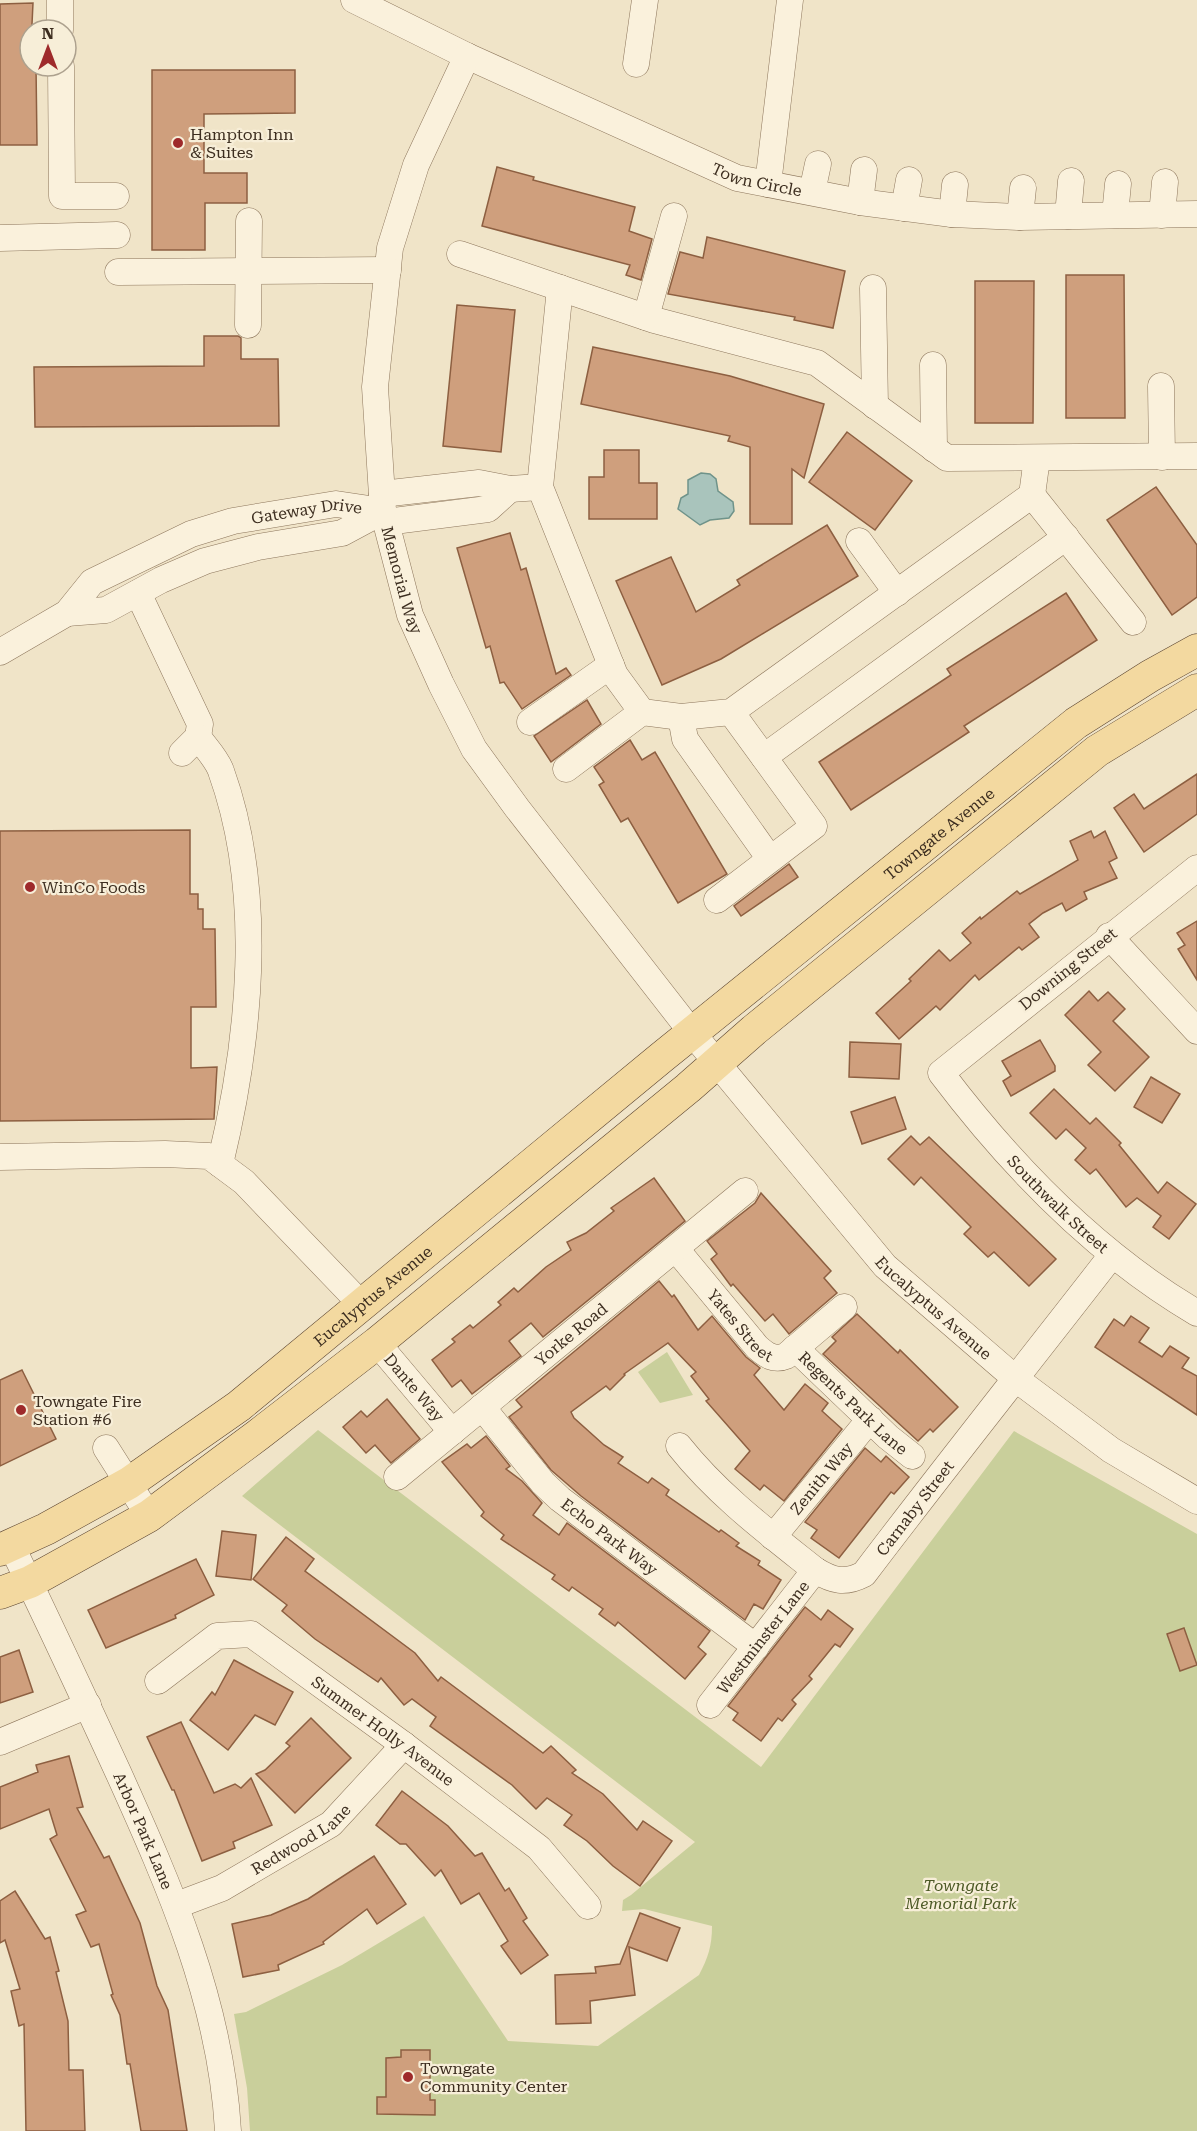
<svg xmlns="http://www.w3.org/2000/svg" width="1197" height="2131" viewBox="0 0 1197 2131" font-family="'Roboto Serif',serif">
  <rect width="100%" height="100%" fill="#f0e4c8"/>
  <g fill="#c9cf9b">
    <path d="M 667,1352 L 693,1395 L 660,1403 L 638,1372 Z"/>
    <path d="M 318,1430 L 761,1767 L 1014,1431 L 1197,1534 L 1197,2131 L 250,2131 L 247,2088 L 234,2014 L 246,2012 L 342,1965 L 424,1916 L 508,2041 L 598,2046 L 699,1975 C 708,1958 712,1946 712,1926 L 644,1909 L 622,1911 L 623,1900 L 631,1895 L 695,1842 L 242,1496 Z"/>
  </g>
  <path fill="#a9c4bc" stroke="#6f938a" stroke-width="1.5" d="M 701,473 L 710,474 L 716,479 L 718,491 L 733,502 L 734,511 L 729,518 L 710,520 L 700,525 L 678,509 L 681,498 L 688,494 L 688,480 Z"/>
  <g fill="#cf9f7d" stroke="#8d5f41" stroke-width="1.5">
    <path d="M 33,3 L 30,66 L 36,66 L 37,145 L 0,145 L 0,4 Z"/>
    <path d="M 152,70 L 295,70 L 295,113 L 204,114 L 204,173 L 247,173 L 247,203 L 205,203 L 205,250 L 152,250 Z"/>
    <path d="M 497,167 L 534,177 L 533,180 L 635,207 L 629,231 L 652,239 L 641,280 L 626,275 L 630,265 L 482,226 Z"/>
    <path d="M 707,237 L 845,271 L 833,328 L 794,320 L 795,317 L 668,294 L 680,252 L 703,258 Z"/>
    <path d="M 1066,275 L 1124,275 L 1125,418 L 1066,418 Z"/>
    <path d="M 975,281 L 1034,281 L 1033,423 L 975,423 Z"/>
    <path d="M 457,305 L 515,310 L 501,452 L 443,446 Z"/>
    <path d="M 204,336 L 238,336 L 241,338 L 241,359 L 278,359 L 279,426 L 35,427 L 34,367 L 204,366 Z"/>
    <path d="M 593,347 L 730,376 L 824,404 L 804,478 L 792,469 L 792,524 L 750,524 L 750,447 L 728,441 L 730,436 L 581,404 Z"/>
    <path d="M 847,432 L 912,481 L 875,530 L 809,482 Z"/>
    <path d="M 604,450 L 639,450 L 639,483 L 657,483 L 657,519 L 589,519 L 589,477 L 604,477 Z"/>
    <path d="M 1156,487 L 1197,545 L 1197,597 L 1172,615 L 1107,520 Z"/>
    <path d="M 827,525 L 858,576 L 721,659 L 662,685 L 616,581 L 671,557 L 696,612 L 740,585 L 737,580 Z"/>
    <path d="M 510,533 L 521,570 L 526,568 L 556,674 L 566,668 L 571,675 L 522,709 L 504,682 L 500,683 L 490,646 L 486,648 L 457,548 Z"/>
    <path d="M 1066,593 L 1097,640 L 964,726 L 969,732 L 851,810 L 819,762 L 951,675 L 947,669 Z"/>
    <path d="M 587,700 L 601,724 L 551,762 L 534,736 Z"/>
    <path d="M 630,740 L 642,760 L 655,752 L 727,874 L 678,903 L 628,818 L 621,822 L 599,785 L 604,782 L 594,767 Z"/>
    <path d="M 1197,774 L 1197,814 L 1144,852 L 1114,808 L 1134,794 L 1144,809 Z"/>
    <path d="M 190,830 L 190,894 L 198,894 L 198,909 L 203,909 L 203,929 L 215,929 L 216,1007 L 191,1007 L 191,1068 L 217,1067 L 214,1119 L 0,1121 L 0,831 Z"/>
    <path d="M 1091,831 L 1094,838 L 1105,831 L 1117,858 L 1109,862 L 1117,878 L 1084,892 L 1087,899 L 1066,911 L 1062,903 L 1043,913 L 1029,924 L 1039,937 L 1022,950 L 1019,947 L 979,980 L 975,975 L 940,1010 L 936,1006 L 899,1039 L 876,1013 L 911,981 L 909,979 L 939,950 L 950,961 L 971,943 L 962,933 L 980,917 L 981,919 L 1017,891 L 1020,894 L 1078,860 L 1070,841 Z"/>
    <path d="M 789,864 L 798,877 L 741,916 L 734,906 Z"/>
    <path d="M 1197,921 L 1197,980 L 1178,949 L 1185,945 L 1177,933 Z"/>
    <path d="M 1089,991 L 1098,1001 L 1108,992 L 1125,1009 L 1113,1021 L 1149,1057 L 1115,1091 L 1088,1065 L 1101,1052 L 1065,1015 Z"/>
    <path d="M 1040,1040 L 1055,1066 L 1055,1071 L 1011,1096 L 1003,1081 L 1011,1076 L 1002,1061 Z"/>
    <path d="M 850,1042 L 901,1044 L 899,1079 L 849,1077 Z"/>
    <path d="M 1151,1077 L 1180,1094 L 1162,1123 L 1134,1107 Z"/>
    <path d="M 1054,1089 L 1090,1124 L 1096,1118 L 1121,1143 L 1119,1145 L 1158,1193 L 1167,1182 L 1196,1204 L 1169,1239 L 1153,1227 L 1161,1216 L 1137,1198 L 1126,1207 L 1096,1169 L 1090,1174 L 1075,1160 L 1086,1148 L 1066,1129 L 1056,1139 L 1030,1113 Z"/>
    <path d="M 895,1097 L 906,1129 L 862,1144 L 851,1112 Z"/>
    <path d="M 911,1136 L 920,1145 L 929,1137 L 1056,1259 L 1029,1286 L 994,1252 L 988,1257 L 964,1234 L 971,1227 L 921,1177 L 914,1185 L 888,1159 Z"/>
    <path d="M 654,1178 L 685,1221 L 543,1337 L 531,1323 L 509,1341 L 521,1356 L 472,1394 L 461,1380 L 452,1387 L 432,1360 L 455,1342 L 452,1339 L 470,1325 L 473,1328 L 501,1305 L 498,1302 L 514,1288 L 518,1292 L 546,1267 L 571,1250 L 567,1242 L 586,1233 L 614,1211 L 611,1208 Z"/>
    <path d="M 761,1193 L 831,1271 L 824,1278 L 837,1293 L 789,1334 L 773,1314 L 765,1321 L 733,1284 L 731,1286 L 711,1259 L 717,1254 L 707,1241 L 755,1203 Z"/>
    <path d="M 659,1281 L 672,1297 L 674,1295 L 698,1330 L 712,1316 L 746,1357 L 760,1368 L 754,1375 L 784,1410 L 805,1384 L 828,1403 L 822,1411 L 842,1429 L 784,1501 L 764,1485 L 760,1490 L 735,1469 L 750,1451 L 706,1401 L 709,1399 L 691,1376 L 696,1372 L 668,1343 L 624,1374 L 625,1375 L 610,1390 L 606,1386 L 571,1412 L 574,1418 L 604,1445 L 623,1457 L 618,1463 L 648,1483 L 652,1478 L 669,1490 L 666,1495 L 719,1532 L 721,1530 L 739,1543 L 736,1546 L 760,1561 L 758,1565 L 781,1580 L 763,1609 L 754,1604 L 745,1620 L 581,1496 L 551,1470 L 509,1417 L 522,1407 L 516,1400 Z"/>
    <path d="M 857,1314 L 898,1353 L 900,1350 L 958,1407 L 933,1432 L 930,1429 L 918,1441 L 823,1354 L 836,1341 L 832,1337 Z"/>
    <path d="M 1131,1316 L 1149,1328 L 1139,1342 L 1162,1357 L 1170,1346 L 1189,1358 L 1182,1368 L 1197,1376 L 1197,1415 L 1095,1347 L 1114,1319 L 1124,1326 Z"/>
    <path d="M 22,1370 L 56,1439 L 0,1466 L 0,1380 Z"/>
    <path d="M 387,1399 L 420,1439 L 391,1463 L 375,1445 L 366,1453 L 343,1427 L 361,1411 L 367,1417 Z"/>
    <path d="M 486,1436 L 510,1466 L 506,1469 L 522,1481 L 542,1503 L 533,1515 L 559,1535 L 567,1523 L 710,1631 L 698,1647 L 706,1654 L 685,1679 L 618,1622 L 615,1626 L 599,1614 L 603,1609 L 572,1587 L 569,1591 L 552,1579 L 555,1575 L 501,1539 L 504,1535 L 481,1516 L 484,1512 L 442,1462 L 467,1444 L 471,1448 Z"/>
    <path d="M 865,1448 L 881,1462 L 886,1456 L 909,1477 L 894,1494 L 891,1492 L 839,1558 L 811,1538 L 817,1530 L 805,1522 Z"/>
    <path d="M 222,1531 L 256,1535 L 251,1580 L 216,1576 Z"/>
    <path d="M 286,1537 L 314,1559 L 305,1571 L 415,1653 L 438,1681 L 441,1677 L 543,1753 L 551,1746 L 576,1770 L 572,1773 L 603,1794 L 637,1830 L 643,1821 L 672,1841 L 640,1886 L 613,1866 L 587,1841 L 564,1825 L 572,1815 L 547,1798 L 536,1809 L 512,1785 L 430,1726 L 436,1717 L 412,1699 L 404,1705 L 381,1678 L 378,1682 L 315,1639 L 282,1611 L 287,1605 L 253,1579 Z"/>
    <path d="M 196,1559 L 214,1595 L 175,1615 L 176,1618 L 106,1648 L 88,1610 Z"/>
    <path d="M 805,1607 L 821,1620 L 828,1610 L 853,1629 L 840,1647 L 835,1644 L 809,1676 L 812,1679 L 792,1700 L 796,1704 L 782,1721 L 778,1718 L 761,1741 L 733,1720 L 738,1713 L 728,1706 Z"/>
    <path d="M 1184,1628 L 1197,1665 L 1180,1671 L 1167,1634 Z"/>
    <path d="M 19,1650 L 33,1692 L 0,1703 L 0,1657 Z"/>
    <path d="M 234,1660 L 293,1692 L 275,1725 L 255,1715 L 228,1750 L 190,1720 L 212,1692 L 215,1695 Z"/>
    <path d="M 311,1718 L 351,1758 L 295,1813 L 256,1774 L 265,1770 L 290,1746 L 286,1743 Z"/>
    <path d="M 181,1722 L 214,1793 L 235,1784 L 241,1788 L 251,1778 L 272,1825 L 233,1842 L 235,1848 L 202,1861 L 174,1790 L 172,1790 L 147,1737 Z"/>
    <path d="M 69,1756 L 83,1807 L 77,1808 L 104,1858 L 109,1856 L 140,1923 L 157,1986 L 168,2010 L 187,2131 L 141,2131 L 130,2064 L 127,2064 L 120,2015 L 111,1995 L 113,1994 L 99,1944 L 91,1947 L 76,1915 L 86,1911 L 50,1839 L 57,1835 L 49,1809 L 0,1829 L 0,1787 L 38,1772 L 36,1765 Z"/>
    <path d="M 402,1791 L 448,1826 L 475,1856 L 482,1853 L 505,1891 L 509,1888 L 527,1918 L 523,1921 L 548,1955 L 521,1974 L 501,1946 L 508,1941 L 479,1893 L 461,1904 L 441,1870 L 435,1876 L 406,1844 L 400,1844 L 376,1825 Z"/>
    <path d="M 374,1856 L 406,1904 L 377,1924 L 367,1909 L 323,1942 L 324,1944 L 278,1965 L 279,1970 L 243,1977 L 232,1924 L 271,1915 L 308,1899 Z"/>
    <path d="M 15,1891 L 45,1939 L 50,1937 L 59,1971 L 56,1972 L 68,2021 L 69,2070 L 83,2070 L 85,2131 L 26,2131 L 24,2024 L 19,2026 L 11,1991 L 20,1989 L 5,1940 L 0,1943 L 0,1901 Z"/>
    <path d="M 640,1913 L 680,1928 L 667,1961 L 629,1947 L 635,1995 L 590,2001 L 591,2023 L 556,2024 L 555,1975 L 596,1973 L 595,1967 L 620,1964 Z"/>
    <path d="M 401,2050 L 430,2050 L 430,2100 L 435,2100 L 435,2115 L 377,2114 L 377,2097 L 386,2097 L 386,2058 L 401,2057 Z"/>
  </g>
  <g fill="none" stroke-linecap="round" stroke-linejoin="round">
    <defs>
      <g id="minor">
        <path d="M 60,0 L 60,30"/>
        <path id="s1" d="M 354,0 L 467,56 L 737,178 L 860,202 L 952,214 L 1020,217 L 1197,214"/>
        <path id="s2" d="M 467,56 L 416,165 L 390,248 L 375,387 L 383,511 L 410,615 L 441,684 L 474,749 L 517,808 L 693,1034 L 885,1266 L 1016,1379 L 1111,1450 L 1197,1501"/>
        <path d="M 636,64 L 645,0"/>
        <path d="M 61,66 L 62,196 L 116,196"/>
        <path d="M 768,184 L 790,0"/>
        <path d="M 812,192 L 818,164"/>
        <path d="M 860,202 L 864,170"/>
        <path d="M 904,208 L 909,180"/>
        <path d="M 952,214 L 955,185"/>
        <path d="M 1115,215 L 1118,184"/>
        <path d="M 1162,215 L 1165,182"/>
        <path d="M 1068,216 L 1071,181"/>
        <path d="M 1020,217 L 1023,188"/>
        <path d="M 0,238 L 117,235"/>
        <path d="M 460,254 L 654,320 L 817,363 L 947,458 L 1197,456"/>
        <path d="M 118,272 L 388,270"/>
        <path d="M 560,288 L 540,487 L 615,675 L 642,712 L 681,717 L 731,712 L 1032,495 L 1037,458"/>
        <path d="M 873,288 L 875,406"/>
        <path d="M 646,317 L 674,216"/>
        <path d="M 248,325 L 249,221"/>
        <path d="M 933,365 L 934,449"/>
        <path d="M 1161,386 L 1162,457"/>
        <path d="M 382,494 L 479,483 L 510,489 L 540,487"/>
        <path d="M 1032,495 L 1133,622"/>
        <path d="M 386,522 L 488,509 L 510,489"/>
        <path d="M 859,541 L 897,593"/>
        <path d="M 138,593 L 200,724 L 198,737 L 182,753"/>
        <path d="M 67,613 L 106,610 L 161,580 L 205,561 L 258,547 L 342,533 L 383,511"/>
        <path id="s3" d="M 0,652 L 67,613 L 92,582 L 191,534 L 233,521 L 336,504 L 383,511"/>
        <path d="M 681,717 L 685,739 L 770,859"/>
        <path d="M 530,722 L 611,665"/>
        <path d="M 198,737 C 205,747 217,759 221,771 C 265,893 250,1040 220,1164"/>
        <path d="M 764,757 L 1066,537"/>
        <path d="M 566,769 L 642,712"/>
        <path id="s4" d="M 1197,868 L 941,1073 C 1012,1167 1095,1253 1197,1313"/>
        <path d="M 717,900 L 814,826 L 731,712"/>
        <path d="M 1109,936 L 1197,1031"/>
        <path d="M 0,1157 L 165,1154 L 209,1156 L 244,1182 L 363,1306"/>
        <path id="s5" d="M 676,1249 L 757,1347 C 766,1355 774,1361 786,1356 L 844,1307"/>
        <path id="s6" d="M 377,1343 L 452,1432"/>
        <path id="s7" d="M 795,1348 L 888,1437 L 912,1456"/>
        <path id="s8" d="M 482,1407 L 543,1483 L 560,1499 L 756,1647"/>
        <path id="s9" d="M 679,1446 C 718,1495 766,1531 815,1570 C 833,1581 845,1584 864,1574 C 945,1467 1029,1362 1112,1255"/>
        <path d="M 106,1448 L 149,1516"/>
        <path id="s10" d="M 397,1477 L 745,1191"/>
        <path id="s11" d="M 773,1537 L 870,1419"/>
        <path id="s12" d="M 11,1545 C 48,1620 83,1696 118,1772 C 170,1887 221,2003 228,2131"/>
        <path id="s13" d="M 158,1681 L 217,1636 L 251,1634 L 404,1745 L 539,1848 L 588,1906"/>
        <path id="s14" d="M 710,1705 L 815,1570"/>
        <path d="M 0,1742 L 88,1705"/>
        <path id="s15" d="M 177,1905 L 222,1888 L 331,1824 L 404,1745"/>
      </g>
      <g id="major">
        <path id="s16" d="M 0,1550 L 46,1529 L 129,1483 L 239,1406 L 662,1057 L 1076,723 L 1150,676 L 1197,650"/>
        <path d="M 0,1593 L 30,1582 L 149,1516 L 258,1435 L 377,1343 L 688,1088 L 754,1030 L 1097,751 L 1197,690"/>
      </g>
    </defs>
    <use href="#minor" stroke="#8d765c" stroke-width="27"/>
    <use href="#major" stroke="#5b4430" stroke-width="33"/>
    <use href="#minor" stroke="#faf1dc" stroke-width="26"/>
    <use href="#major" stroke="#f3d9a0" stroke-width="32"/>
  </g>
  <g fill="#9e2a2b" stroke="#f7eed8" stroke-width="2">
    <circle cx="178" cy="143" r="6"/>
    <circle cx="30" cy="887" r="6"/>
    <circle cx="21" cy="1410" r="6"/>
    <circle cx="408" cy="2077" r="6"/>
  </g>
  <g text-anchor="middle" dominant-baseline="central" stroke-width="4.5" stroke-linejoin="round" paint-order="stroke">
    <g font-size="16" fill="#3d2e20" stroke="#f7eed8" text-anchor="start">
      <text x="190" y="134">Hampton Inn<tspan x="190" dy="18">&amp; Suites</tspan></text>
      <text x="42" y="887">WinCo Foods</text>
      <text x="33" y="1401">Towngate Fire<tspan x="33" dy="18">Station #6</tspan></text>
      <text x="420" y="2068">Towngate<tspan x="420" dy="18">Community Center</tspan></text>
    </g>
    <g font-size="16" fill="#3d2e20" stroke="#f7eed8">
      <text stroke="none"><textPath href="#s1" startOffset="442">Town Circle</textPath></text>
      <text stroke="none"><textPath href="#s3" startOffset="346">Gateway Drive</textPath></text>
      <text stroke="none"><textPath href="#s2" startOffset="543">Memorial Way</textPath></text>
      <text stroke="none"><textPath href="#s16" startOffset="1184">Towngate Avenue</textPath></text>
      <text transform="translate(1068 969) rotate(-39)">Downing Street</text>
      <text stroke="none"><textPath href="#s4" startOffset="504">Southwalk Street</textPath></text>
      <text stroke="none"><textPath href="#s16" startOffset="453">Eucalyptus Avenue</textPath></text>
      <text stroke="none"><textPath href="#s2" startOffset="1452">Eucalyptus Avenue</textPath></text>
      <text stroke="none"><textPath href="#s5" startOffset="100">Yates Street</textPath></text>
      <text stroke="none"><textPath href="#s10" startOffset="225">Yorke Road</textPath></text>
      <text stroke="none"><textPath href="#s6" startOffset="58">Dante Way</textPath></text>
      <text stroke="none"><textPath href="#s7" startOffset="80">Regents Park Lane</textPath></text>
      <text stroke="none"><textPath href="#s11" startOffset="76">Zenith Way</textPath></text>
      <text stroke="none"><textPath href="#s9" startOffset="320">Carnaby Street</textPath></text>
      <text stroke="none"><textPath href="#s8" startOffset="183">Echo Park Way</textPath></text>
      <text stroke="none"><textPath href="#s14" startOffset="86">Westminster Lane</textPath></text>
      <text stroke="none"><textPath href="#s13" startOffset="272">Summer Holly Avenue</textPath></text>
      <text stroke="none"><textPath href="#s12" startOffset="315">Arbor Park Lane</textPath></text>
      <text stroke="none"><textPath href="#s15" startOffset="141">Redwood Lane</textPath></text>
    </g>
    <g font-size="16" font-style="italic" fill="#4d5a26" stroke="#f7eed8">
      <text x="961" y="1885">Towngate<tspan x="961" dy="18">Memorial Park</tspan></text>
    </g>
  </g>
  <g transform="translate(48 48)"><circle r="28" fill="#f7eed8" stroke="#ada18e" stroke-width="1.5"/>
  <path d="M0-4.5L10 22L0 15L-10 22Z" fill="#9e2a2b"/>
  <text y="-9" font-size="16" font-weight="bold" text-anchor="middle" fill="#3d2e20">N</text>
  </g>
</svg>
